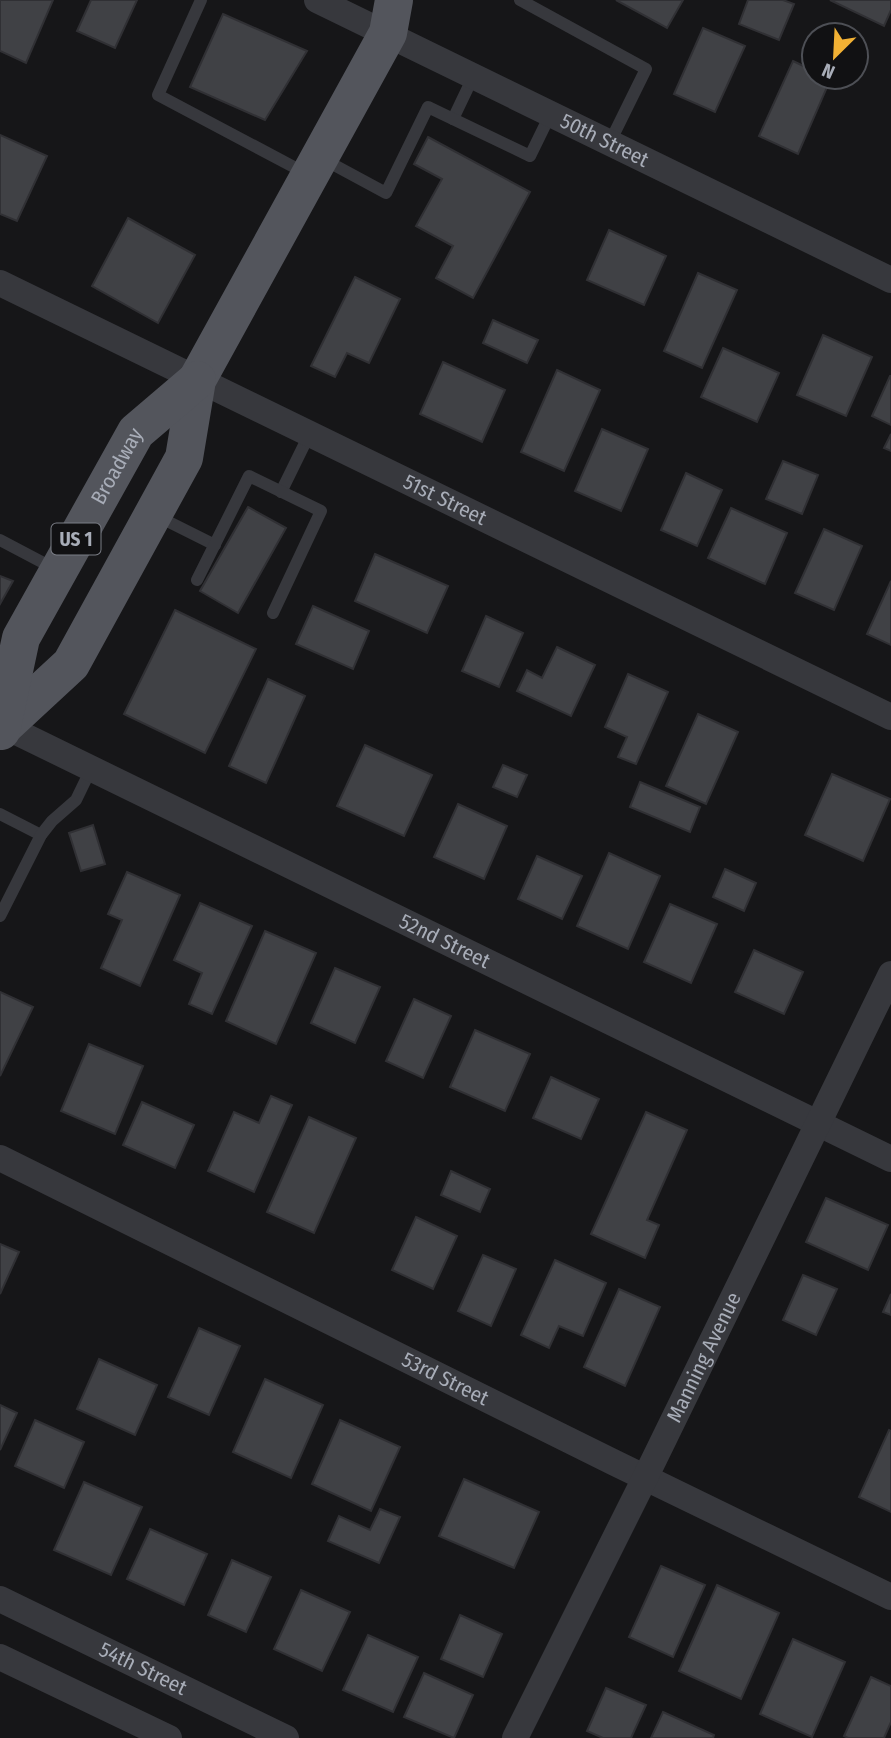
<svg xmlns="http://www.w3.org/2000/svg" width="891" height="1738" viewBox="0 0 891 1738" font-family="'Fira Sans Condensed',sans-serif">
  <rect width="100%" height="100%" fill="#161618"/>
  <g fill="#404145" stroke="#303034" stroke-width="2">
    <path d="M 0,0 L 53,0 L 26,63 L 0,51 Z"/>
    <path d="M 91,0 L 137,0 L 115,48 L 77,31 Z"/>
    <path d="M 616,0 L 683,0 L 667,28 Z"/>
    <path d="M 748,0 L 783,0 L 794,4 L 779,40 L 739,24 Z"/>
    <path d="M 830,0 L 891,0 L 891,10 L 884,26 Z"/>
    <path d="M 223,14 L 307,51 L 265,120 L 190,87 Z"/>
    <path d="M 703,28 L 745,46 L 715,112 L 674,94 Z"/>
    <path d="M 793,61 L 814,71 L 814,77 L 831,78 L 798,154 L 759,136 Z"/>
    <path d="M 0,135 L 47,156 L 17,221 L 0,214 Z"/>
    <path d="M 428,137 L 530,192 L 473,298 L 436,278 L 453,246 L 416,226 L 442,179 L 414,164 Z"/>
    <path d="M 128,218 L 195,255 L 158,323 L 92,286 Z"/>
    <path d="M 609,230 L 666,256 L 644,305 L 587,280 Z"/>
    <path d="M 698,273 L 737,290 L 702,368 L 664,351 Z"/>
    <path d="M 355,277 L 400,299 L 369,363 L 347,353 L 335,377 L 311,366 Z"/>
    <path d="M 493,320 L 538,340 L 527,363 L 483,343 Z"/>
    <path d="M 823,335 L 872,357 L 846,416 L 797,395 Z"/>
    <path d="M 723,348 L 779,373 L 757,422 L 701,397 Z"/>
    <path d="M 443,362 L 505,390 L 482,442 L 420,414 Z"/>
    <path d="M 557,370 L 600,390 L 564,471 L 521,452 Z"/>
    <path d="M 890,376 L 891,376 L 891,425 L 872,416 Z"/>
    <path d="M 602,429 L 648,449 L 621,511 L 575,491 Z"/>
    <path d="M 891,434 L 891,451 L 884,448 Z"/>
    <path d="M 783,461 L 818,475 L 802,514 L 766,499 Z"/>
    <path d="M 686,473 L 722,490 L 697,546 L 661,530 Z"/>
    <path d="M 248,507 L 286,528 L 238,613 L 200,591 Z"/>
    <path d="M 731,508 L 787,533 L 765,584 L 708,558 Z"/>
    <path d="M 824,529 L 862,546 L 834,610 L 795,593 Z"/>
    <path d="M 375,554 L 448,586 L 427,633 L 355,601 Z"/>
    <path d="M 0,576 L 13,581 L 0,604 Z"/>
    <path d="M 891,581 L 891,645 L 867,634 Z"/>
    <path d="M 313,606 L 369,631 L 353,669 L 296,644 Z"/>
    <path d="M 175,610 L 256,649 L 205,753 L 124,714 Z"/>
    <path d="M 486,616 L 523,633 L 499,687 L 462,671 Z"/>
    <path d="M 557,647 L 595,665 L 571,716 L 517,691 L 527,670 L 542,678 Z"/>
    <path d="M 628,674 L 668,692 L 636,764 L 618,757 L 627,737 L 605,727 Z"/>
    <path d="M 268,679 L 305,696 L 266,783 L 229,766 Z"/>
    <path d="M 698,714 L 738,732 L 706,804 L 666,786 Z"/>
    <path d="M 365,745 L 432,775 L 404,836 L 337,806 Z"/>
    <path d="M 503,765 L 527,775 L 517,797 L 493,787 Z"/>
    <path d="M 832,774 L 890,799 L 863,861 L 805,835 Z"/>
    <path d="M 640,782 L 700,807 L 690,832 L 630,807 Z"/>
    <path d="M 458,804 L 507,826 L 484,879 L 434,857 Z"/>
    <path d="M 93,825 L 105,864 L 81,871 L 69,833 Z"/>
    <path d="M 609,853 L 660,876 L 628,949 L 577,926 Z"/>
    <path d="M 537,856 L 582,876 L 562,919 L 518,899 Z"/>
    <path d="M 725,869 L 756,883 L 744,911 L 713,897 Z"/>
    <path d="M 127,872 L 180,895 L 140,986 L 101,968 L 122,920 L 108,914 Z"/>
    <path d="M 200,903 L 252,926 L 212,1014 L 189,1004 L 202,973 L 174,960 Z"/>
    <path d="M 670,904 L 717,924 L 691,983 L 644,962 Z"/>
    <path d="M 265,931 L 316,953 L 276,1044 L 226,1021 Z"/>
    <path d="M 754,950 L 803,972 L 784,1014 L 735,992 Z"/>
    <path d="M 335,968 L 380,987 L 355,1043 L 311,1023 Z"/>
    <path d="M 0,992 L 33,1007 L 0,1076 Z"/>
    <path d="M 414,999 L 451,1016 L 423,1078 L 386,1061 Z"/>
    <path d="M 475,1030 L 530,1054 L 505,1111 L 450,1087 Z"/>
    <path d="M 89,1044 L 143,1066 L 115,1134 L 61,1111 Z"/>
    <path d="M 551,1077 L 599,1099 L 581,1139 L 533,1118 Z"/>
    <path d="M 271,1096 L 292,1105 L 254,1192 L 208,1171 L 234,1112 L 259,1123 Z"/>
    <path d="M 142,1102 L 194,1125 L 175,1168 L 123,1145 Z"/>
    <path d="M 646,1112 L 687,1130 L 647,1220 L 659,1225 L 645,1258 L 591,1234 Z"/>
    <path d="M 309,1117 L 356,1138 L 314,1233 L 267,1212 Z"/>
    <path d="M 451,1171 L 490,1189 L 480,1212 L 441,1195 Z"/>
    <path d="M 826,1198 L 888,1225 L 868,1270 L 806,1242 Z"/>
    <path d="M 416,1217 L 457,1236 L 433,1289 L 392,1270 Z"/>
    <path d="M 0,1244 L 19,1252 L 0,1294 Z"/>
    <path d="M 483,1255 L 516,1269 L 491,1326 L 458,1311 Z"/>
    <path d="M 555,1260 L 606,1283 L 583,1336 L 559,1326 L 549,1348 L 521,1335 Z"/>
    <path d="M 803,1275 L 837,1289 L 816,1335 L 783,1320 Z"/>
    <path d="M 619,1289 L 660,1307 L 625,1386 L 584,1367 Z"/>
    <path d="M 891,1294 L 891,1315 L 883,1312 Z"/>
    <path d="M 199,1328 L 240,1346 L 209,1415 L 168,1397 Z"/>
    <path d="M 99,1359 L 157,1385 L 135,1435 L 77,1409 Z"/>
    <path d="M 265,1379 L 323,1405 L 291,1478 L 233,1452 Z"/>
    <path d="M 0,1405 L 17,1413 L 0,1450 Z"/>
    <path d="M 35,1420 L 84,1442 L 64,1488 L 15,1466 Z"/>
    <path d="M 340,1420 L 400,1447 L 371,1511 L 312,1484 Z"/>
    <path d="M 889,1430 L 891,1431 L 891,1512 L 859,1497 Z"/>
    <path d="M 464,1479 L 539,1512 L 514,1568 L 439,1536 Z"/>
    <path d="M 84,1482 L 142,1507 L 111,1575 L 54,1550 Z"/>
    <path d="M 380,1509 L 400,1517 L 379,1563 L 328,1541 L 339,1516 L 370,1530 Z"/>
    <path d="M 150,1529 L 207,1554 L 184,1605 L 127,1579 Z"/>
    <path d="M 232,1560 L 271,1577 L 246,1632 L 208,1615 Z"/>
    <path d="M 661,1566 L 705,1585 L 673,1657 L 629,1637 Z"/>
    <path d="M 717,1585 L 779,1613 L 741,1699 L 679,1671 Z"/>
    <path d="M 301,1590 L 350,1612 L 322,1671 L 274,1649 Z"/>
    <path d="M 460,1615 L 502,1634 L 483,1677 L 441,1659 Z"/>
    <path d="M 368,1635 L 418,1657 L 393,1712 L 343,1690 Z"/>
    <path d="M 793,1639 L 845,1662 L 812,1737 L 760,1714 Z"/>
    <path d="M 424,1673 L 473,1695 L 454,1738 L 404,1717 Z"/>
    <path d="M 871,1677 L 891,1686 L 891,1722 L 884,1738 L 848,1738 L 844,1736 Z"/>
    <path d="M 606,1688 L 646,1705 L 631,1738 L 603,1738 L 587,1731 Z"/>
    <path d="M 663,1712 L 714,1735 L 713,1738 L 651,1738 Z"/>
  </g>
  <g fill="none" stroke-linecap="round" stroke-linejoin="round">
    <g stroke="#37383d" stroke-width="12">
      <path d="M 201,0 L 158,95 L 307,174"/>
      <path d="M 520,0 L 646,69 L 610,142"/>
      <path d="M 453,119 L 474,75"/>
      <path d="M 323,159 L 386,193 L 428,107 L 530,156 L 551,113"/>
      <path d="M 281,492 L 309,435"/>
      <path d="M 155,515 L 215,545"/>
      <path d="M 0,540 L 55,569"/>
      <path d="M 197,580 L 249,476 L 321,511 L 273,613"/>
      <path d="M 0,814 L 41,835"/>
      <path d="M 0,916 L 41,835 L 52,821 L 76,800 L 91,769"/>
    </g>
    <g stroke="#37383d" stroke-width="26">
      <path id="s1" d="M 317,0 L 891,280"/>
      <path id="s2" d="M 0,283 L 891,717"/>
      <path id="s3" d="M 0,724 L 891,1159"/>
      <path id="s4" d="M 0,1158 L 615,1463 L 891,1597"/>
      <path id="s5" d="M 0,1599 L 286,1738"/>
      <path d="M 0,1657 L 169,1738"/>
      <path id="s6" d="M 515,1738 L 645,1478 L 891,974"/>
    </g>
    <g stroke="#53555c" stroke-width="38">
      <path d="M 4,726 L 71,664 L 184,458 L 197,380 L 388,33 L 394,0"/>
      <path id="s7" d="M 1,731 L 21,638 L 136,432 L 197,380"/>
    </g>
  </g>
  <g text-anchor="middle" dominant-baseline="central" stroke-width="6" stroke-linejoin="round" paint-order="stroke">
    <rect fill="#111113" stroke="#7b7e86" stroke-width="2" x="51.5" y="523.5" width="49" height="31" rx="5"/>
    <g font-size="19" font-weight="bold" fill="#a8adb8">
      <text x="76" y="539">US 1</text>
    </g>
    <g font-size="21" fill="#a8adb8" stroke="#111113">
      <text stroke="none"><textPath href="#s1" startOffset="320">50th Street</textPath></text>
      <text stroke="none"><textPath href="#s7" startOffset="292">Broadway</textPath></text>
      <text stroke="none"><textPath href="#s2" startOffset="495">51st Street</textPath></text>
      <text stroke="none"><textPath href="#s3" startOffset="495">52nd Street</textPath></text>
      <text stroke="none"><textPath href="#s6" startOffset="425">Manning Avenue</textPath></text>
      <text stroke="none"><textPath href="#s4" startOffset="497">53rd Street</textPath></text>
      <text stroke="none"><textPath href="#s5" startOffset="159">54th Street</textPath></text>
    </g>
  </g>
  <g transform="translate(835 56) rotate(204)"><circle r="33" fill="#111113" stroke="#4d4f55" stroke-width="2"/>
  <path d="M0-5L12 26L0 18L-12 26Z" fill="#f2b134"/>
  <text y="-10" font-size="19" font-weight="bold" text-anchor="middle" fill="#a8adb8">N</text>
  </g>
</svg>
